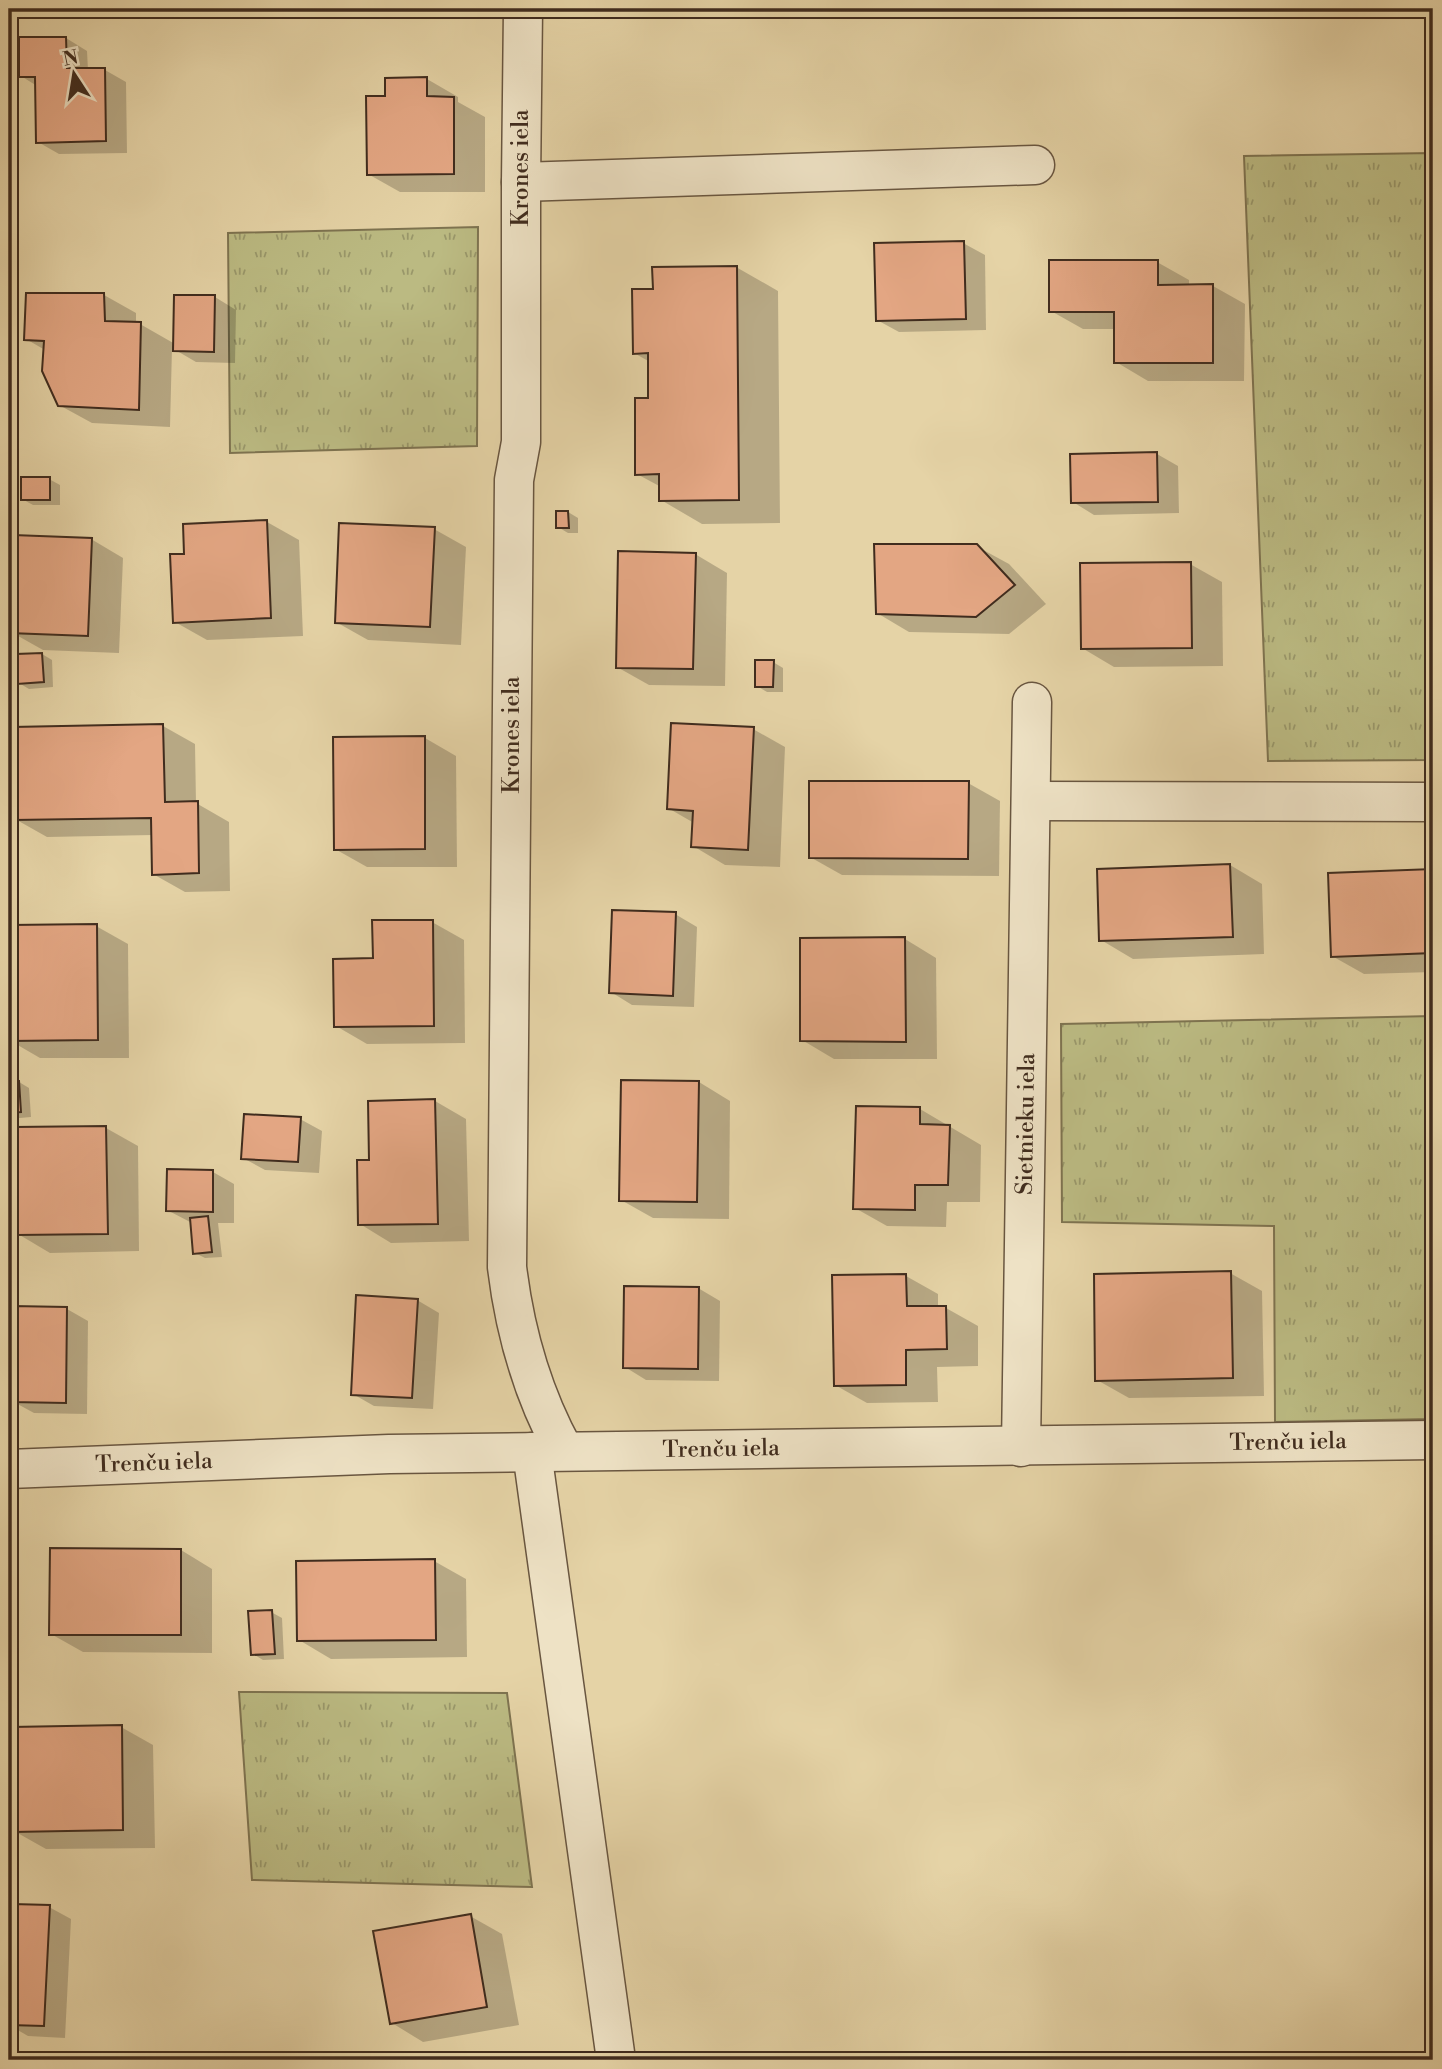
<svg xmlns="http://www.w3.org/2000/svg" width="1442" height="2069" viewBox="0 0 1442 2069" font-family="'Libre Bodoni',serif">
  <defs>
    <pattern id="grass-tufts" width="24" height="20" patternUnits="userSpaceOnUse" patternTransform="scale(1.75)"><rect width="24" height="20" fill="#bbba82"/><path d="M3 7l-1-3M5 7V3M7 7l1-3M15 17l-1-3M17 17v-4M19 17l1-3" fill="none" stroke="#99976a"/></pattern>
  </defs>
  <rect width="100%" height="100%" fill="#e5d3a6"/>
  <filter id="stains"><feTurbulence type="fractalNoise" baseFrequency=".00286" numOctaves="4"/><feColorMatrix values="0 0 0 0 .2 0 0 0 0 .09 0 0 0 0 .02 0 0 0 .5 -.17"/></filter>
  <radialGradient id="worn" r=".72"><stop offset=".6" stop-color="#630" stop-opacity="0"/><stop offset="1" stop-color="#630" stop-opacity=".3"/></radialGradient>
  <g fill="url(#grass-tufts)" stroke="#7e7350" stroke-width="2">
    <path d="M 1433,153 L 1433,760 L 1268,761 L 1244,156 Z"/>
    <path d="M 478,227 L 477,446 L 230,453 L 228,233 Z"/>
    <path d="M 1433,1016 L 1433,1419 L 1275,1422 L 1274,1226 L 1062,1222 L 1061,1024 Z"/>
    <path d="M 239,1692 L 507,1693 L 532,1887 L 252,1880 Z"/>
  </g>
  <g fill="#0003">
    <path d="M 66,38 L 87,51 L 88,70 L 105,70 L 126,82 L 127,153 L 59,154 L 38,142 L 37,86 L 21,76 Z"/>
    <path d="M 427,79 L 458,97 L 458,102 L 485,117 L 485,192 L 400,192 L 368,174 L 386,98 Z"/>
    <path d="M 963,243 L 985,255 L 986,330 L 899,332 L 877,320 Z"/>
    <path d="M 1157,262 L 1189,280 L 1189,286 L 1213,286 L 1245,304 L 1244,381 L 1148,381 L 1116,362 L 1116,329 L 1083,329 L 1051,311 Z"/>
    <path d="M 736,267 L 778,291 L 780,523 L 702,524 L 661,500 L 661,487 L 637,474 L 650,400 L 650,362 L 634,353 L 654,291 Z"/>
    <path d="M 104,295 L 136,313 L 136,324 L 140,324 L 175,344 L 215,297 L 236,310 L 235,363 L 196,362 L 172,348 L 170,427 L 92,423 L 59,405 L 45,350 L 26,339 Z"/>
    <path d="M 1157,454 L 1178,466 L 1179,513 L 1094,515 L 1073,502 Z"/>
    <path d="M 49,479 L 60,485 L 60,505 L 33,505 L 22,499 Z"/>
    <path d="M 568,512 L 578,518 L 578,533 L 568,533 L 558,527 Z"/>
    <path d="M 267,522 L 299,540 L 303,636 L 207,640 L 175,622 L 186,556 Z"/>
    <path d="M 434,529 L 466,547 L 461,645 L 368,640 L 336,622 Z"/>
    <path d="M 91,539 L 123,558 L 119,653 L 43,650 L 11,632 Z"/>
    <path d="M 976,546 L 1009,564 L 1046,604 L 1009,634 L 909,632 L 877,613 Z"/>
    <path d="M 695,554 L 727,573 L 725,686 L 649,685 L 617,667 Z"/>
    <path d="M 1190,564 L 1222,582 L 1223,666 L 1114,667 L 1082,648 Z"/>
    <path d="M 42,654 L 52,660 L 53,687 L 29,689 L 19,683 Z"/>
    <path d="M 773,662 L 783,668 L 783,692 L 767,692 L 757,686 Z"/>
    <path d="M 163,726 L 195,744 L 196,803 L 229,822 L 230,891 L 185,892 L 153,874 L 153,835 L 47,837 L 15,819 Z"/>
    <path d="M 753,729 L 785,747 L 780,867 L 725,865 L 693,846 L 694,823 L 668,808 Z"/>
    <path d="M 425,738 L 456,756 L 457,867 L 367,867 L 335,849 Z"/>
    <path d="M 968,783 L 1000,801 L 999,876 L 842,875 L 810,857 Z"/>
    <path d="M 1230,865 L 1262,884 L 1264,954 L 1133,959 L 1101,940 Z"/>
    <path d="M 1433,871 L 1433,972 L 1364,974 L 1332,956 L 1329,874 Z"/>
    <path d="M 675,914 L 697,927 L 694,1007 L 632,1005 L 611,992 Z"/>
    <path d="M 432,922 L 464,940 L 465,1043 L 367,1044 L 336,1026 L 375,960 Z"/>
    <path d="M 96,926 L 128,944 L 129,1058 L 40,1058 L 9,1040 L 9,927 Z"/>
    <path d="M 905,939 L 936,958 L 937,1059 L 834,1059 L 802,1040 Z"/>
    <path d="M 19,1082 L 29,1088 L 31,1117 L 9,1119 L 9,1083 Z"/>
    <path d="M 699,1082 L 730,1101 L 729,1219 L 653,1218 L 621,1200 Z"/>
    <path d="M 435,1101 L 466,1119 L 469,1241 L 391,1243 L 360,1224 L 371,1161 Z"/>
    <path d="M 920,1109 L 981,1145 L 980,1202 L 947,1202 L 946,1227 L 887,1226 L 855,1208 Z"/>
    <path d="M 300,1119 L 322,1131 L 319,1173 L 265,1170 L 243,1158 Z"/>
    <path d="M 106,1128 L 138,1146 L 139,1251 L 50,1253 L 18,1234 Z"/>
    <path d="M 213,1172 L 234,1184 L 234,1223 L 218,1223 L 222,1257 L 205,1258 L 195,1253 L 192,1223 L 167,1210 Z"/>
    <path d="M 1230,1273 L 1262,1291 L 1264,1396 L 1129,1398 L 1097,1380 Z"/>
    <path d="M 906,1276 L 938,1294 L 938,1308 L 946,1308 L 978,1326 L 978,1366 L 937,1367 L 938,1402 L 867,1403 L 835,1385 Z"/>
    <path d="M 698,1288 L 720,1301 L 719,1381 L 646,1380 L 625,1367 Z"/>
    <path d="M 417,1300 L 439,1313 L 433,1409 L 374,1406 L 353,1394 Z"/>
    <path d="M 67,1309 L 88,1321 L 87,1414 L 34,1413 L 12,1401 Z"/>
    <path d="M 181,1550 L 212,1569 L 212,1653 L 83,1652 L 51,1634 Z"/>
    <path d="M 434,1561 L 466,1579 L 467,1657 L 331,1659 L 299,1640 Z"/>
    <path d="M 271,1612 L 282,1618 L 284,1659 L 263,1660 L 253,1654 Z"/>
    <path d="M 121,1727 L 153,1745 L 155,1848 L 46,1849 L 14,1831 Z"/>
    <path d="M 13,1906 L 49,1907 L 71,1919 L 65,2038 L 28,2036 L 9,2025 Z"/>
    <path d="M 470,1916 L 502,1934 L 519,2025 L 423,2042 L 392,2023 Z"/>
  </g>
  <g fill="#e3a683" stroke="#402c1e" stroke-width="2">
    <path d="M 19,37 L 66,37 L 67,68 L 105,68 L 106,141 L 36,143 L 35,77 L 19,77 Z"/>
    <path d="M 427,77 L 427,96 L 454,97 L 454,174 L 367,175 L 366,96 L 385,96 L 385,78 Z"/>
    <path d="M 964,241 L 966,319 L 876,321 L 874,243 Z"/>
    <path d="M 1049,260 L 1158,260 L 1158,285 L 1213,284 L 1213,363 L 1114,363 L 1114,312 L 1049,312 Z"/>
    <path d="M 737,266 L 739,500 L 659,501 L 659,474 L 635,475 L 635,398 L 648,398 L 648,353 L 633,354 L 632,289 L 653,289 L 652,267 Z"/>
    <path d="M 26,293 L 104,293 L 105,321 L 141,322 L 139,410 L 58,406 L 42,371 L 44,341 L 24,340 Z"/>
    <path d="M 174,295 L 215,295 L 214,352 L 173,351 Z"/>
    <path d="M 1157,452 L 1158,502 L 1071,503 L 1070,454 Z"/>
    <rect x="21" y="477" width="29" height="23"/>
    <path d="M 556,511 L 568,511 L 569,528 L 556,528 Z"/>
    <path d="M 267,520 L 271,618 L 173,623 L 170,554 L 184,554 L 183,524 Z"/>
    <path d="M 339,523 L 435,527 L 430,627 L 335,623 Z"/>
    <path d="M 13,535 L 92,538 L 88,636 L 9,633 Z"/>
    <path d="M 874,544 L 977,544 L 1015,585 L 976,617 L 876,614 Z"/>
    <path d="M 618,551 L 696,553 L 693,669 L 616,668 Z"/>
    <path d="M 1191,562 L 1192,648 L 1081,649 L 1080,563 Z"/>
    <path d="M 42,653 L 44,682 L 17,684 L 16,654 Z"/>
    <path d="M 755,660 L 774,660 L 773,687 L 755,687 Z"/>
    <path d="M 671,723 L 754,727 L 748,850 L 691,847 L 693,811 L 667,809 Z"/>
    <path d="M 163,724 L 165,802 L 198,801 L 199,873 L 152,875 L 151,818 L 13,820 L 12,727 Z"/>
    <path d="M 425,736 L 425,849 L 334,850 L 333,737 Z"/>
    <path d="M 809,781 L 969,781 L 968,859 L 809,858 Z"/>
    <path d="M 1230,864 L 1233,937 L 1099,941 L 1097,869 Z"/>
    <path d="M 1433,869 L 1433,953 L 1331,957 L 1328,873 Z"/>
    <path d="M 612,910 L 676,912 L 673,996 L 609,993 Z"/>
    <path d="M 372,920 L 433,920 L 434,1026 L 334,1027 L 333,959 L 373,958 Z"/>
    <path d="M 97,924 L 98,1040 L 9,1041 L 9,925 Z"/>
    <path d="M 905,937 L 906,1042 L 800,1041 L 800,938 Z"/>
    <path d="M 621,1080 L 699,1081 L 697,1202 L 619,1201 Z"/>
    <path d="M 9,1081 L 19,1081 L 21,1112 L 9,1113 Z"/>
    <path d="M 435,1099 L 438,1224 L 358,1225 L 357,1160 L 369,1160 L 368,1101 Z"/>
    <path d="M 856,1106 L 920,1107 L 920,1124 L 950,1125 L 948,1185 L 915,1185 L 915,1210 L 853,1209 Z"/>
    <path d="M 244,1114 L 301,1117 L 298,1162 L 241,1159 Z"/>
    <path d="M 106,1126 L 108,1234 L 16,1235 L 14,1127 Z"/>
    <path d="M 167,1169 L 213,1170 L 213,1212 L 166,1211 Z"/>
    <path d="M 208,1216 L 212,1252 L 193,1254 L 190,1218 Z"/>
    <path d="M 1231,1271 L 1233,1378 L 1095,1381 L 1094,1274 Z"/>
    <path d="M 906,1274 L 907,1306 L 946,1306 L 947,1349 L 906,1350 L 906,1385 L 834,1386 L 832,1275 Z"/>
    <path d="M 624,1286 L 699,1287 L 698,1369 L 623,1368 Z"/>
    <path d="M 356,1295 L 418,1299 L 412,1398 L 351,1395 Z"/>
    <path d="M 12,1306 L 67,1307 L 66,1403 L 11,1402 Z"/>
    <path d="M 50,1548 L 181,1549 L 181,1635 L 49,1635 Z"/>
    <path d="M 435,1559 L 436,1640 L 297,1641 L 296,1561 Z"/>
    <path d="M 272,1610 L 275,1654 L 251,1655 L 248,1611 Z"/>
    <path d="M 122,1725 L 123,1830 L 12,1832 L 11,1727 Z"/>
    <path d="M 12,1904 L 50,1905 L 44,2026 L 9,2025 L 9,1957 Z"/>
    <path d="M 471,1914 L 487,2007 L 390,2024 L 373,1931 Z"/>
  </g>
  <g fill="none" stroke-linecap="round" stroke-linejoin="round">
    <defs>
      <g id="minor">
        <path d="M 523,9 L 521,182 L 521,442 L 514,480 L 507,1267 C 515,1333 532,1393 564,1451"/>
        <path d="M 521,182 L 1035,165"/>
        <path d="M 1031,801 L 1433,802"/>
        <path d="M 1021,1447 L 1032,702"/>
        <path d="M 532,1452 L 616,2060"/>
        <path d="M 9,1469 L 389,1454 L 1433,1440"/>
      </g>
    </defs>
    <use href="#minor" stroke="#695640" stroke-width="41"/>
    <use href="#minor" stroke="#eee2c5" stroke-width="38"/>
  </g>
  <g text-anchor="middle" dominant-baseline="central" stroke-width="5" stroke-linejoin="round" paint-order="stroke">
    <g font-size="23" fill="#402c1e" stroke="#eee2c5">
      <text transform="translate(521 168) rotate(-90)">Krones iela</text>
      <text transform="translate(512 735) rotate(-90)">Krones iela</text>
      <text transform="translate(1026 1124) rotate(-89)">Sietnieku iela</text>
      <text transform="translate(1288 1442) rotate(-1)">Trenču iela</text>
      <text transform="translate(721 1449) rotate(-1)">Trenču iela</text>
      <text transform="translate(154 1463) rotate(-2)">Trenču iela</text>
    </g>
  </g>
  <rect width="1442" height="2069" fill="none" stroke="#e5d3a6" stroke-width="35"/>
  <rect x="10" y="10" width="1421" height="2048" fill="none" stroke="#402c1e" stroke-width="3.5"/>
  <rect x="18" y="18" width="1407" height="2034" fill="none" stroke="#402c1e" stroke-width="2"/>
  <g transform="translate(74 74) rotate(348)" stroke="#eee2c5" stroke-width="5" paint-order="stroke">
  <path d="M0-5L12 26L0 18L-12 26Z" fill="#402c1e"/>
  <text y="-10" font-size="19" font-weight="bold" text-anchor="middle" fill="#402c1e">N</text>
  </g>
  <rect width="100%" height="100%" filter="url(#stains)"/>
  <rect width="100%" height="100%" fill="url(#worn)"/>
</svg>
